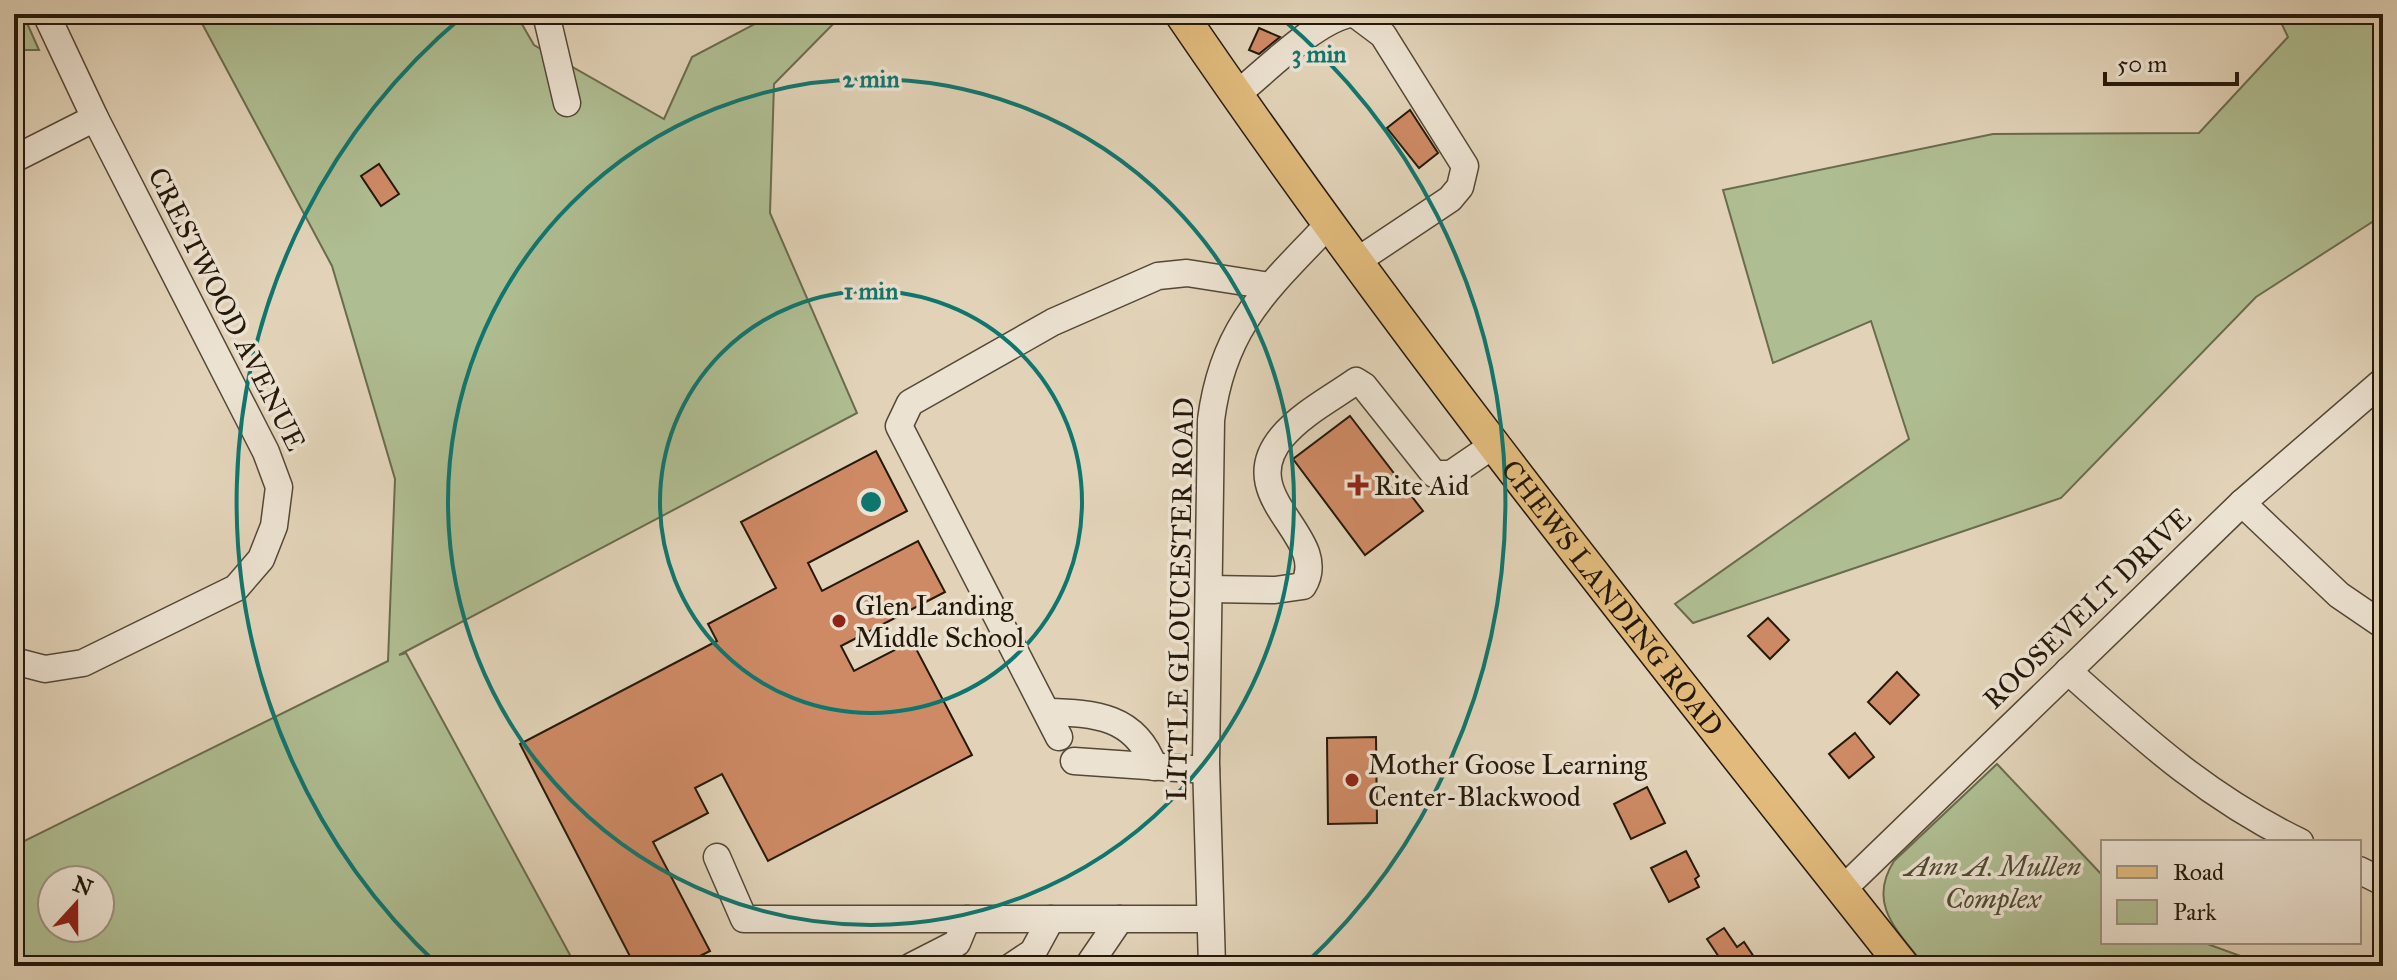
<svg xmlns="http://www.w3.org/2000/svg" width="2397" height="980" viewBox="0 0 2397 980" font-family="'IM FELL Great Primer',serif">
  <rect width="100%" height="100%" fill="#e2d3b8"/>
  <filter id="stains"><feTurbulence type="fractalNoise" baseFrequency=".0025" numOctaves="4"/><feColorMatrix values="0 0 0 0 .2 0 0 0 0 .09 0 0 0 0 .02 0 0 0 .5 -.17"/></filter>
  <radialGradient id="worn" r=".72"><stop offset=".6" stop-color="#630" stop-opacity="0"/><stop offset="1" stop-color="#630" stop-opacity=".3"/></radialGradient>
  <g fill="#afbe92" stroke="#6a6c4e" stroke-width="2" fill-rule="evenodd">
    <path d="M 14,14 L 23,14 L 39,50 L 14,50 Z"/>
    <path d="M 197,14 L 516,14 L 534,45 L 664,119 L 692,57 L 774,14 L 843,14 L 774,84 L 770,213 L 857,413 L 399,655 L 406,653 L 576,966 L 14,966 L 14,846 L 388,661 L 395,479 L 332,266 ZM 52,880 L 100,880 L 100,928 L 52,928 Z"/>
    <path d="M 2277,14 L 2383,14 L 2383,215 L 2256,297 L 2061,498 L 1693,623 L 1675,604 L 1909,439 L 1871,321 L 1773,363 L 1723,190 L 1993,134 L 2199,133 L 2288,37 Z"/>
    <path d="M 1997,764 L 2103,876 L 2103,942 L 2202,942 L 2268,966 L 1925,966 C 1899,932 1866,905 1894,861 Z"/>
  </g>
  <g fill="#ce8a65" stroke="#25190a" stroke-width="2">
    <path d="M 1259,28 L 1280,37 L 1259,54 L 1249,50 Z"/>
    <path d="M 1410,110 L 1438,153 L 1419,168 L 1387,128 Z"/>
    <path d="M 379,164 L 399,194 L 381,206 L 361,176 Z"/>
    <path d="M 1350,416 L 1423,511 L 1365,555 L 1293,459 Z"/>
    <path d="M 876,451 L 907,511 L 808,563 L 822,591 L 918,541 L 945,592 L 841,646 L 854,671 L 912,641 L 972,755 L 768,861 L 722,774 L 695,788 L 708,813 L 653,842 L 710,951 L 680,966 L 635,966 L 520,744 L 717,641 L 708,624 L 776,588 L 741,522 Z"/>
    <path d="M 1768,618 L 1789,640 L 1770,659 L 1748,636 Z"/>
    <path d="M 1897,672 L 1919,695 L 1890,724 L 1868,702 Z"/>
    <path d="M 1855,733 L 1874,757 L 1849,778 L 1829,754 Z"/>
    <path d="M 1376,737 L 1377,823 L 1328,824 L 1327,738 Z"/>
    <path d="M 1647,787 L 1665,823 L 1631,839 L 1614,804 Z"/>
    <path d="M 1686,851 L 1699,876 L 1695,879 L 1699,887 L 1669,902 L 1651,868 Z"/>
    <path d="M 1724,928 L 1737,947 L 1744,942 L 1760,966 L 1725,966 L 1707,939 Z"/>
  </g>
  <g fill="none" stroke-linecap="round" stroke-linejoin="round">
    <defs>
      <g id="minor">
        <path d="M 546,14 L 567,103"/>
        <path d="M 1355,14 L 1383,35 L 1465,166 L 1460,187 L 1450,199 L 1357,261"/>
        <path d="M 1236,95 C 1266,71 1312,23 1349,14"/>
        <path d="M 14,159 L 95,118"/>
        <path d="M 2242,503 L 2339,595 L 2383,625"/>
        <path d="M 1209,589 L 1275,590 L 1303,586 C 1333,537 1231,498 1282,437 C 1301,414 1332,398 1356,381 L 1364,386 L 1434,474 L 1451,474 L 1495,444"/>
        <path d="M 14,661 L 45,669 L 83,663 L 236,588 L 261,559 L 274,526 L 279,487 L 266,452 L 95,118 L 46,14"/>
        <path d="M 2068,671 C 2144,739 2207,797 2300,842"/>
        <path d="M 1047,712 C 1095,713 1136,716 1154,767"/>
        <path d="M 1059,737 L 899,426 L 910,403 L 1053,322 L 1158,276 L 1187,273 L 1270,286"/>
        <path d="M 1074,761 L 1206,770"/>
        <path d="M 717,857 L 744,919 L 1210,919"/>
        <path d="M 2359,870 L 2383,882"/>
        <path d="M 1843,889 L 2242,503 L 2383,381"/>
        <path d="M 912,966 L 957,943 L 967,919"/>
        <path d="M 1012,966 L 1033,952 L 1051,919"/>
        <path d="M 1088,966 L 1120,919"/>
        <path d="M 1212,966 L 1206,763 L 1211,420 C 1223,326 1267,289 1329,224"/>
      </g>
      <g id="major">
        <path id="s1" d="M 1181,14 C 1405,343 1656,654 1903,966"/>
      </g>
    </defs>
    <use href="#minor" stroke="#544836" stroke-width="29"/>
    <use href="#major" stroke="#25190a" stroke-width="35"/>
    <path stroke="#25190a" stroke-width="3" stroke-dasharray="2 4" stroke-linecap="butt" d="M 14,948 L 19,966"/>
    <use href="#minor" stroke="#ece2d1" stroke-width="26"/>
    <use href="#major" stroke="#e1ba7c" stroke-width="32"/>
  </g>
  <g fill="none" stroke="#0f766e" stroke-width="4">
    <circle cx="871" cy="502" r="211"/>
    <circle cx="871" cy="502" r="423"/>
    <path d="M439 966A634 634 0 0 1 463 16M1279 16A634 634 0 0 1 1303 966"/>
  </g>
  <g fill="#8f2418" stroke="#ece2d1" stroke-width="3">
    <path d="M1354 473h8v8h8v8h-8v8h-8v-8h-8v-8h8z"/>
    <circle cx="839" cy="621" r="8"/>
    <circle cx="1352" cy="780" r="8"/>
  </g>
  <g text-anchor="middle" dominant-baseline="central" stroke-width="7" stroke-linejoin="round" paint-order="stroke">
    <g font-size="28" fill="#25190a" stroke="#ece2d1">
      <text transform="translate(227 309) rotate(63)">CRESTWOOD AVENUE</text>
      <text stroke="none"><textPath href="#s1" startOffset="726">CHEWS LANDING ROAD</textPath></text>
      <text transform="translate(1180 599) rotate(-89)">LITTLE GLOUCESTER ROAD</text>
      <text transform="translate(2087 608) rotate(-44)">ROOSEVELT DRIVE</text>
    </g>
    <g font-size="28" fill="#25190a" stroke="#ece2d1" text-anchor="start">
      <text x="1374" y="485">Rite Aid</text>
      <text x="855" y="605">Glen Landing<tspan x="855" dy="32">Middle School</tspan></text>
      <text x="1368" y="764">Mother Goose Learning<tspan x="1368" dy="32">Center-Blackwood</tspan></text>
    </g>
    <g font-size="28" font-style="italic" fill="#4e4b33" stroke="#ece2d1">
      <text x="1993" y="866">Ann A. Mullen<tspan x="1993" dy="32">Complex</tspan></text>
    </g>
  </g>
  <circle cx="871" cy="502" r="12" fill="#0f766e" stroke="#ece2d1" stroke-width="4"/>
  <g font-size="24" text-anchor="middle" font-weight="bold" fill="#0f766e" stroke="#ece2d1" stroke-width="7" stroke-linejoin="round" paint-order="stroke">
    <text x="1319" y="62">3 min</text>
    <text x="871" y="87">2 min</text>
    <text x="871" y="299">1 min</text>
  </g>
  <rect width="2397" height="980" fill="none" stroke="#e2d3b8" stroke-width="48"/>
  <rect x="16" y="16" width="2365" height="948" fill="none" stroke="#25190a" stroke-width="4"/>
  <rect x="24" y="24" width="2349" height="932" fill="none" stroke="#25190a" stroke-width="2"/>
  <rect x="2101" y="840" width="260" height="104" fill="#ece2d1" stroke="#9c9281" stroke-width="2"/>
  <rect x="2117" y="866" width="40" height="12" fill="#e1ba7c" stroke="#9c9281" stroke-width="2"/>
  <text x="2173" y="880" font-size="24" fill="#25190a">Road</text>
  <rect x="2117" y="900" width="40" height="24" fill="#afbe92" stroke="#9c9281" stroke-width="2"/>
  <text x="2173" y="920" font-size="24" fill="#25190a">Park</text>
  <g transform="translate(76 904) rotate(21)"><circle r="38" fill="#ece2d1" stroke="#9c9281" stroke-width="2"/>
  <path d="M0-6L14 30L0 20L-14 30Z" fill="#8f2418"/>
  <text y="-12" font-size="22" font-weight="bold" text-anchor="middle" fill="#25190a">N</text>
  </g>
  <path d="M2105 72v12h132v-12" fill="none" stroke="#25190a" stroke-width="4"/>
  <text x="2117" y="72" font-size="24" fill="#25190a" stroke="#ece2d1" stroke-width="6" paint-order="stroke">50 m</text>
  <rect width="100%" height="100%" filter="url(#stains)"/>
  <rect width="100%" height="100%" fill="url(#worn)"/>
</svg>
